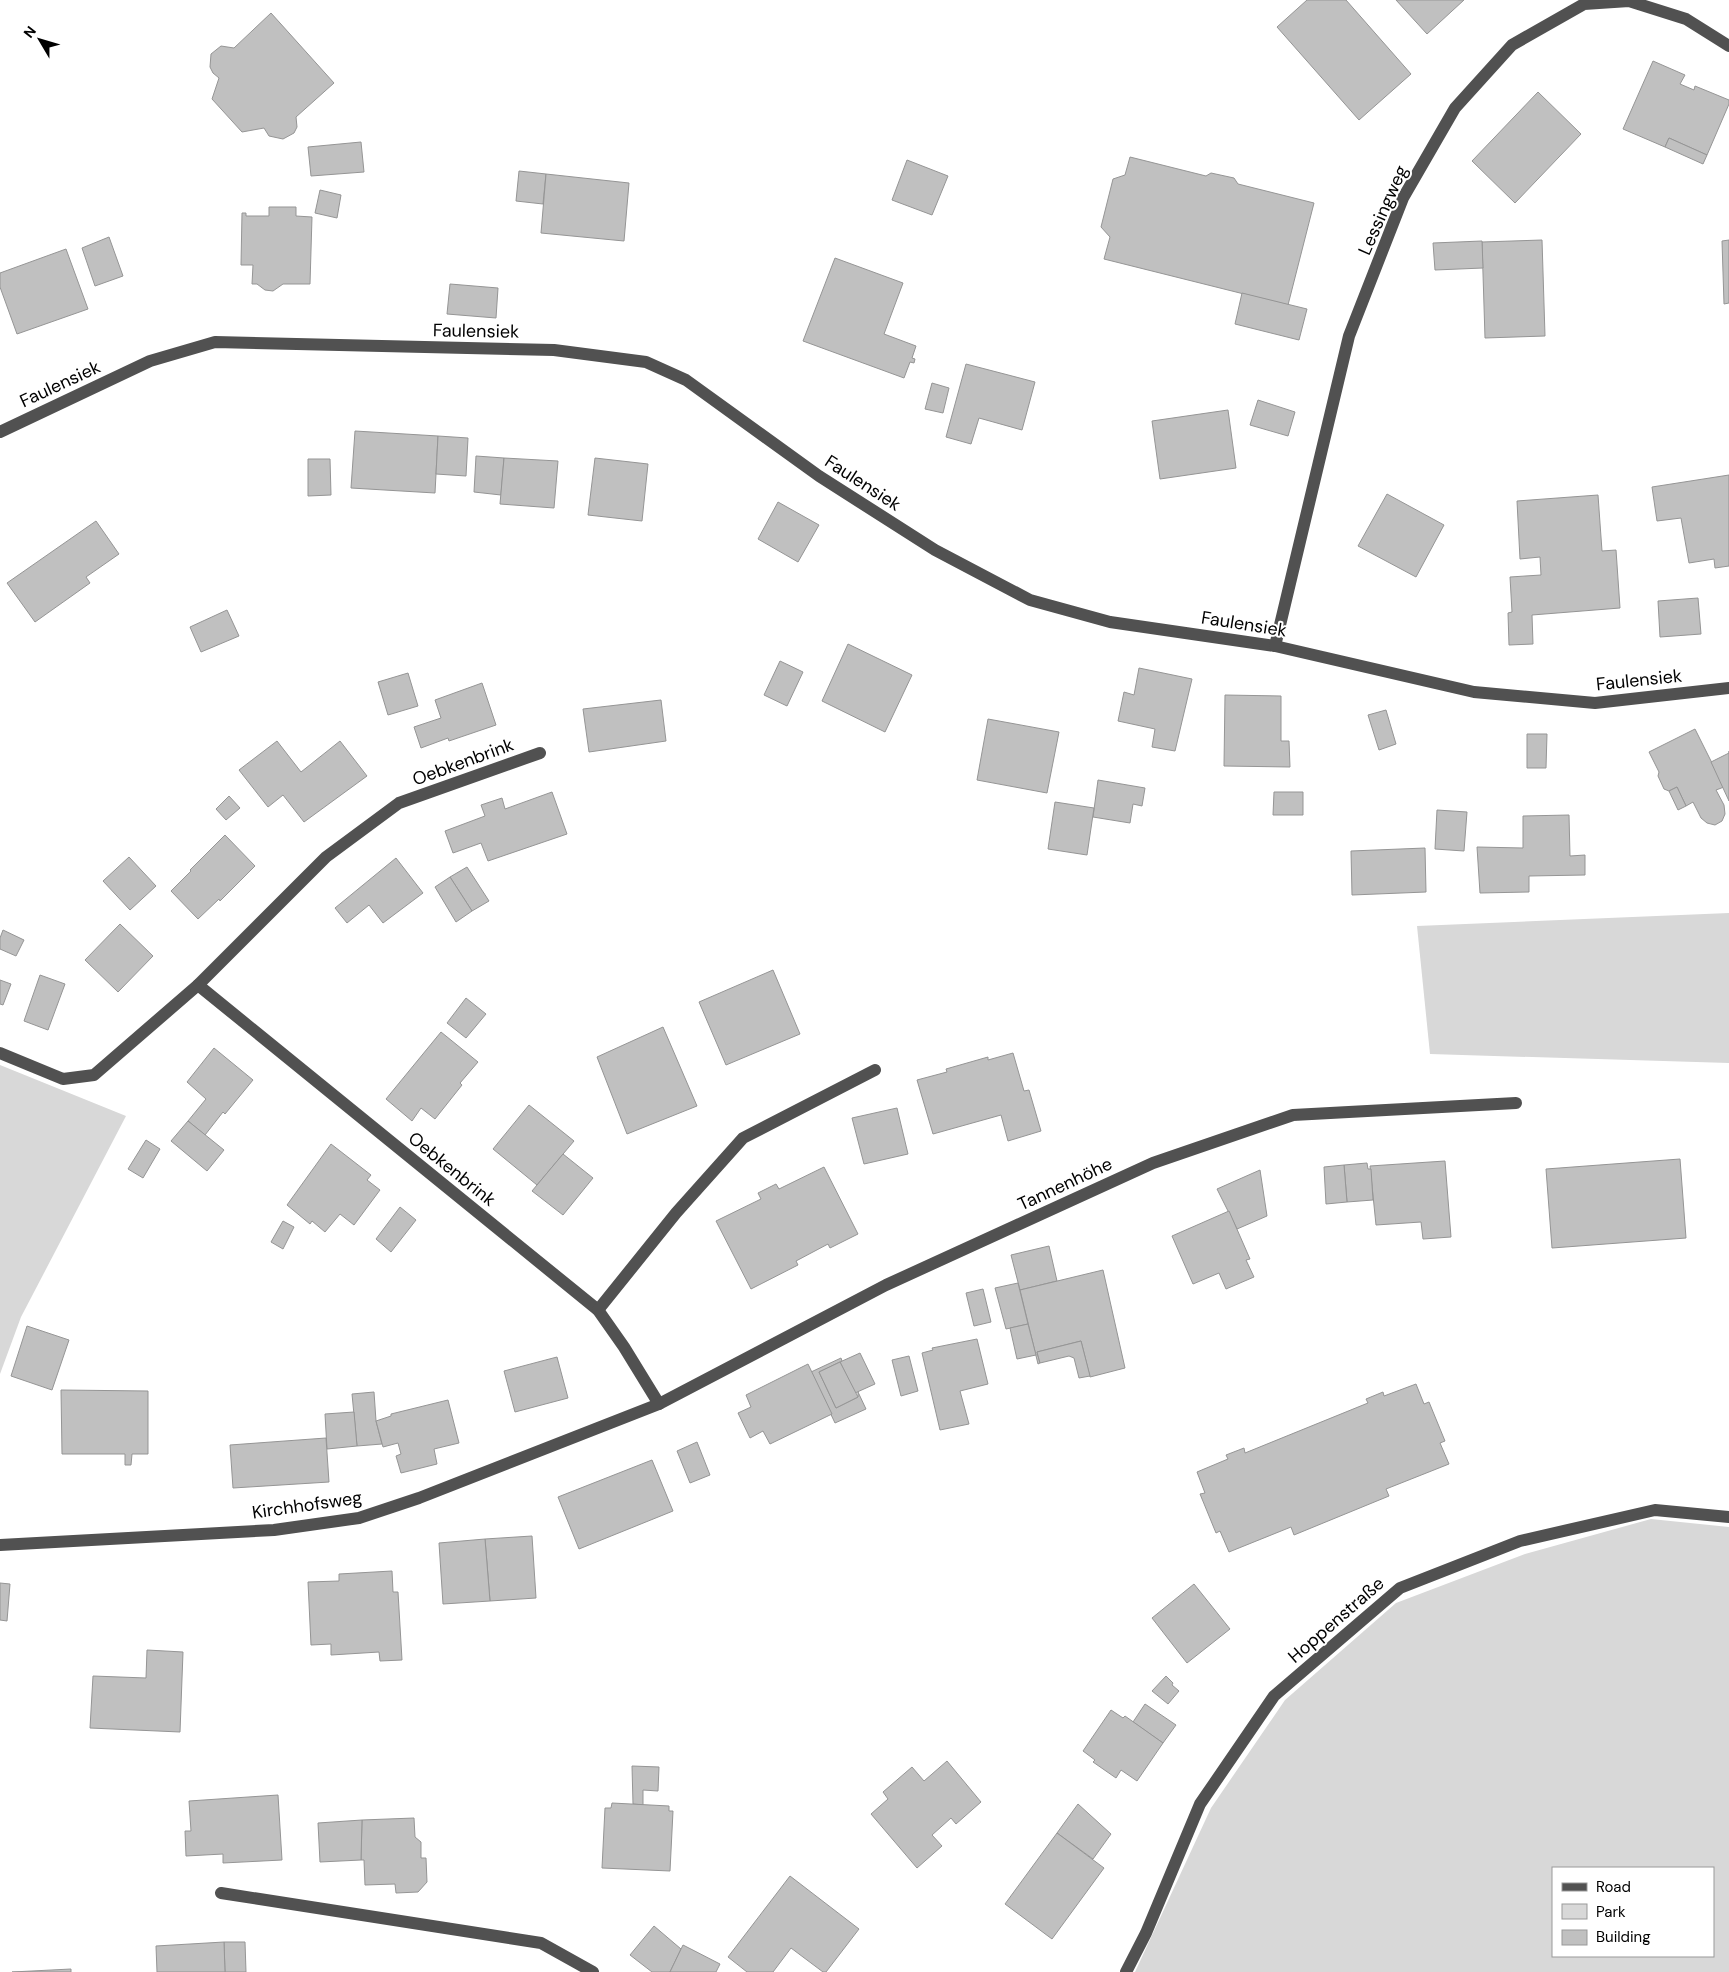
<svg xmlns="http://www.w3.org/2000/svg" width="1729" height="1972" viewBox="0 0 1729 1972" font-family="'DM Sans',sans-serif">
  <rect width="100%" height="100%" fill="#fff"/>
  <g fill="#d8d8d8" fill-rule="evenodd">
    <path d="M 1729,913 L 1729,1063 L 1430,1054 L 1417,926 Z"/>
    <path d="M 0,1065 L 126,1116 L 21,1317 L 0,1374 Z"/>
    <path d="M 1651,1519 L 1729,1527 L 1729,1972 L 1135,1972 L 1211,1808 L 1285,1700 L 1396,1603 L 1525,1554 ZM 1553,1868 L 1713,1868 L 1713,1956 L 1553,1956 Z"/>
  </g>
  <g fill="#c0c0c0" stroke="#959595">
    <path d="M 1307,0 L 1346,0 L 1411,74 L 1359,120 L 1277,27 Z"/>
    <path d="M 1396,0 L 1464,0 L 1427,34 Z"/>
    <path d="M 271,13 L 334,83 L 296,117 L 297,127 L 294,133 L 283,139 L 269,136 L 264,128 L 242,132 L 212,99 L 219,78 L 213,73 L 210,67 L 211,54 L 221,46 L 234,48 Z"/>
    <path d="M 1653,61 L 1685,75 L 1680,84 L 1694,90 L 1695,86 L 1729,100 L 1729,104 L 1707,155 L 1669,138 L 1665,147 L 1623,129 Z"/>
    <path d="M 1538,92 L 1581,134 L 1515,203 L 1472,161 Z"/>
    <path d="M 1669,138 L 1707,155 L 1703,164 L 1665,147 Z"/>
    <path d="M 361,142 L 364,172 L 311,176 L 308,147 Z"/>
    <path d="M 1130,157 L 1206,176 L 1211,173 L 1234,178 L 1238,184 L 1314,203 L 1288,305 L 1104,259 L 1110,237 L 1101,227 L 1113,179 L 1125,175 Z"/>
    <path d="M 907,160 L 948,176 L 932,215 L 892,200 Z"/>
    <path d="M 519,171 L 546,174 L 543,204 L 516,201 Z"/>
    <path d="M 546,174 L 629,183 L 624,241 L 541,233 Z"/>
    <path d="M 320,190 L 341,195 L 337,218 L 315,213 Z"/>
    <path d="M 269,207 L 296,207 L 296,216 L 312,217 L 310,284 L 283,284 L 273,291 L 265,290 L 257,284 L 252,284 L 253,265 L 241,265 L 242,213 L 246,213 L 246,216 L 269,216 Z"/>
    <path d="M 109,237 L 123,276 L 95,286 L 82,248 Z"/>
    <path d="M 1542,240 L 1545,336 L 1485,338 L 1482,242 Z"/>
    <path d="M 1729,240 L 1729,303 L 1724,304 L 1722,241 Z"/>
    <path d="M 1482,241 L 1483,268 L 1435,270 L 1433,243 Z"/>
    <path d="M 66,249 L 88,309 L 17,334 L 0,287 L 0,273 Z"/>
    <path d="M 835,258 L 903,283 L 884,334 L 916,346 L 912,358 L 915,359 L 914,363 L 910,362 L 904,378 L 803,341 Z"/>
    <path d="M 450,284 L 498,288 L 496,318 L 447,314 Z"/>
    <path d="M 1242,293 L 1307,309 L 1299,340 L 1235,324 Z"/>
    <path d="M 966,364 L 1035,382 L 1022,430 L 979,418 L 971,444 L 946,437 Z"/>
    <path d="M 932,383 L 949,388 L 943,413 L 925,409 Z"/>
    <path d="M 1258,400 L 1295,412 L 1288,436 L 1250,425 Z"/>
    <path d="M 1228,410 L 1236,468 L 1160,479 L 1152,421 Z"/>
    <path d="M 355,431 L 438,436 L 435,493 L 351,488 Z"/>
    <path d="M 438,436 L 468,438 L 466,476 L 436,474 Z"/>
    <path d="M 476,456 L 504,458 L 501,495 L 474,492 Z"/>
    <path d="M 504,458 L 558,461 L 554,508 L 500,504 Z"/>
    <path d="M 595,458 L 648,464 L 642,521 L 588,515 Z"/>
    <path d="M 308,459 L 330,459 L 331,495 L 308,496 Z"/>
    <path d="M 1729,475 L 1729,566 L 1715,568 L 1714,559 L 1689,563 L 1681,518 L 1657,521 L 1652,487 Z"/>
    <path d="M 1387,494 L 1444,525 L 1416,577 L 1358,546 Z"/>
    <path d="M 1598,495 L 1602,551 L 1616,550 L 1620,608 L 1532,615 L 1533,644 L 1509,645 L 1508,613 L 1512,612 L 1510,577 L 1541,575 L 1540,557 L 1520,559 L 1517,501 Z"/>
    <path d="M 778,502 L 819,525 L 798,562 L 758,539 Z"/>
    <path d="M 96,521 L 119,554 L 86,577 L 90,583 L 35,622 L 7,583 Z"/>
    <path d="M 1698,598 L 1701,634 L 1660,637 L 1658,601 Z"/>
    <path d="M 227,610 L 239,636 L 201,652 L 190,627 Z"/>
    <path d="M 848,644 L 912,675 L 885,732 L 822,701 Z"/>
    <path d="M 780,661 L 803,672 L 787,706 L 764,695 Z"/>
    <path d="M 1139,668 L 1192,679 L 1175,751 L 1152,747 L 1155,729 L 1118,721 L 1124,692 L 1134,695 Z"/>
    <path d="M 408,673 L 418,706 L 388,715 L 378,682 Z"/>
    <path d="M 482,683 L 496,725 L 449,741 L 448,738 L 421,748 L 414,727 L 441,718 L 435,700 Z"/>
    <path d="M 1225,695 L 1281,696 L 1281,741 L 1289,741 L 1290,767 L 1224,766 Z"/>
    <path d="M 661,700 L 666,741 L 589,752 L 583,709 Z"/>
    <path d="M 1386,710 L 1396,744 L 1379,750 L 1368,715 Z"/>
    <path d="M 988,719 L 1059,732 L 1047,793 L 977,780 Z"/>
    <path d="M 1695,729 L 1724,787 L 1716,790 L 1724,805 L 1725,814 L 1722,821 L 1715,825 L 1707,823 L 1701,818 L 1693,802 L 1686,806 L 1677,787 L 1669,791 L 1664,789 L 1658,776 L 1659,772 L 1649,752 Z"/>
    <path d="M 1527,734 L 1547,734 L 1546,768 L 1527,768 Z"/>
    <path d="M 277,741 L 301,772 L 340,741 L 367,776 L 304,822 L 283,795 L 268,807 L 239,770 Z"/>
    <path d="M 1729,751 L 1729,801 L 1711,762 L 1729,753 Z"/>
    <path d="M 1098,780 L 1145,788 L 1142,806 L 1133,804 L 1130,823 L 1093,817 Z"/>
    <path d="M 1677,787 L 1686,806 L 1678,810 L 1669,791 Z"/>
    <path d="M 552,792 L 567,834 L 488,861 L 481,843 L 453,853 L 445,831 L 485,816 L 481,805 L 502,798 L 505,809 Z"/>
    <path d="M 1274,792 L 1303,792 L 1303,815 L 1273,815 Z"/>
    <path d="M 229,796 L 240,808 L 226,820 L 216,809 Z"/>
    <path d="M 1055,802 L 1094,808 L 1087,855 L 1048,849 Z"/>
    <path d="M 1437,810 L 1467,812 L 1464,851 L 1435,849 Z"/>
    <path d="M 1569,815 L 1570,856 L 1585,855 L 1585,875 L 1529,876 L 1529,892 L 1480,893 L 1477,847 L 1523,848 L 1523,816 Z"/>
    <path d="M 225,835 L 255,866 L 220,901 L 219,899 L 198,919 L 171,891 L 191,871 L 190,870 Z"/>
    <path d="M 1425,848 L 1426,892 L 1352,895 L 1351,851 Z"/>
    <path d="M 129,857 L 156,886 L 130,910 L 103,881 Z"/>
    <path d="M 396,858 L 423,893 L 383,923 L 369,905 L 347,923 L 335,908 Z"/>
    <path d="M 467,867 L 489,901 L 472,911 L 450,877 Z"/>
    <path d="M 450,877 L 472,911 L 456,922 L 435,887 Z"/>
    <path d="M 120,924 L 153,956 L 118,992 L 85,960 Z"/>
    <path d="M 3,930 L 24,940 L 16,956 L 0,949 L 0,938 Z"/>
    <path d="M 773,970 L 800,1034 L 726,1065 L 699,1002 Z"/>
    <path d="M 40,975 L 65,984 L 48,1030 L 24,1021 Z"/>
    <path d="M 0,980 L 11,984 L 3,1005 L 0,1004 Z"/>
    <path d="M 466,998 L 486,1014 L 466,1038 L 447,1023 Z"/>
    <path d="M 663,1027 L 697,1106 L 627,1134 L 597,1057 Z"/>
    <path d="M 441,1032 L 478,1062 L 460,1083 L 462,1085 L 435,1119 L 421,1108 L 412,1121 L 386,1099 Z"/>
    <path d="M 214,1048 L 253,1080 L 225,1114 L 223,1112 L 205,1135 L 188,1121 L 206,1099 L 187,1082 Z"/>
    <path d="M 1013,1053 L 1024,1091 L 1029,1090 L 1041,1131 L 1008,1141 L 1001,1115 L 933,1134 L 917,1080 L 947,1072 L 946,1069 L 988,1057 L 988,1060 Z"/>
    <path d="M 529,1105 L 574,1141 L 537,1185 L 493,1149 Z"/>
    <path d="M 897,1108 L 908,1154 L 864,1164 L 852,1118 Z"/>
    <path d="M 188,1121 L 224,1150 L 207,1171 L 171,1141 Z"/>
    <path d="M 146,1140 L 160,1149 L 143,1178 L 128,1169 Z"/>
    <path d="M 331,1144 L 371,1175 L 367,1180 L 380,1190 L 354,1225 L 340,1214 L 325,1232 L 312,1221 L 310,1224 L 287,1205 Z"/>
    <path d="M 563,1154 L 593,1178 L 563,1215 L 532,1191 Z"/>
    <path d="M 1680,1159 L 1686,1238 L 1552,1248 L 1546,1169 Z"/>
    <path d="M 1445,1161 L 1451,1237 L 1423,1239 L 1421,1222 L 1376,1225 L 1370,1166 Z"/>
    <path d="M 1367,1163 L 1368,1169 L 1371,1169 L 1373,1200 L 1347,1202 L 1344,1165 Z"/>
    <path d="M 1344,1165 L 1347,1202 L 1326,1204 L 1324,1167 Z"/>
    <path d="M 824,1167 L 858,1234 L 830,1248 L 828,1244 L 796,1261 L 798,1265 L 751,1289 L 716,1221 L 761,1199 L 758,1193 L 776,1184 L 779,1189 Z"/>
    <path d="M 1260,1170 L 1267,1216 L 1237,1229 L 1217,1189 Z"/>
    <path d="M 400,1207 L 416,1220 L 391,1252 L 376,1239 Z"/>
    <path d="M 1229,1211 L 1250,1259 L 1246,1260 L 1254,1277 L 1226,1289 L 1219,1273 L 1193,1284 L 1172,1236 Z"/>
    <path d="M 283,1221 L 294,1227 L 283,1249 L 271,1242 Z"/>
    <path d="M 1049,1246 L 1057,1281 L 1020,1290 L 1011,1255 Z"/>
    <path d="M 1103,1270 L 1125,1368 L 1090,1377 L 1081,1341 L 1037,1352 L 1040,1363 L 1038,1364 L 1020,1290 Z"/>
    <path d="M 1018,1283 L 1028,1324 L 1006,1329 L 995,1288 Z"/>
    <path d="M 983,1289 L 991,1322 L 974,1326 L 966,1293 Z"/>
    <path d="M 1028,1324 L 1036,1355 L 1017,1359 L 1010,1328 Z"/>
    <path d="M 27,1326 L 69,1340 L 52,1390 L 11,1376 Z"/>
    <path d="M 977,1339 L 988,1384 L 960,1391 L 969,1424 L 940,1430 L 922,1353 L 933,1350 L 932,1348 Z"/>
    <path d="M 1081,1341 L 1090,1376 L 1079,1378 L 1074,1358 L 1069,1356 L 1040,1363 L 1037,1352 Z"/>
    <path d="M 860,1353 L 875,1384 L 855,1393 L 840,1362 Z"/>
    <path d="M 909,1356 L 918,1391 L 901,1396 L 892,1360 Z"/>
    <path d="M 557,1357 L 568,1398 L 515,1412 L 504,1371 Z"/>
    <path d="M 841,1358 L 842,1361 L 840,1362 L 819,1372 L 836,1408 L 858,1397 L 858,1392 L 866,1409 L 835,1423 L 811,1372 Z"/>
    <path d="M 840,1362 L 858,1397 L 836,1408 L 819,1372 Z"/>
    <path d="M 808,1364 L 832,1414 L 770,1444 L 763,1431 L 750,1438 L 738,1413 L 751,1407 L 746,1395 Z"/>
    <path d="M 1416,1384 L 1424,1404 L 1429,1402 L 1445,1441 L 1440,1443 L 1449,1464 L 1386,1489 L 1389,1496 L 1294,1535 L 1291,1527 L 1229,1552 L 1220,1531 L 1216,1533 L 1200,1494 L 1205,1493 L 1197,1472 L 1228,1459 L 1226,1455 L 1244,1448 L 1245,1453 L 1368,1403 L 1366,1399 L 1383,1392 L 1384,1396 Z"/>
    <path d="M 61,1390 L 148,1391 L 148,1454 L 132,1454 L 131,1465 L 125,1465 L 125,1454 L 62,1454 Z"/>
    <path d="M 374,1392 L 376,1421 L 382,1444 L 357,1446 L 352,1394 Z"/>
    <path d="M 448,1400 L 459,1443 L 434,1449 L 437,1464 L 401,1473 L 396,1456 L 401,1454 L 398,1443 L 383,1447 L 376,1421 L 391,1416 L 391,1414 Z"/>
    <path d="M 354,1412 L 357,1446 L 327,1449 L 325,1414 Z"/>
    <path d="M 326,1438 L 329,1482 L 233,1488 L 230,1445 Z"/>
    <path d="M 697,1442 L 710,1475 L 690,1483 L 677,1451 Z"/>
    <path d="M 652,1460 L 673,1511 L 579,1549 L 558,1497 Z"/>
    <path d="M 532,1536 L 536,1598 L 490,1601 L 485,1539 Z"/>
    <path d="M 485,1539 L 490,1601 L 443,1604 L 439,1543 Z"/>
    <path d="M 392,1571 L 393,1592 L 398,1592 L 402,1660 L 380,1661 L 379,1652 L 331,1655 L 331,1644 L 311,1645 L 308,1582 L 339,1581 L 339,1574 Z"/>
    <path d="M 0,1583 L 10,1584 L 7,1621 L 0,1620 Z"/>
    <path d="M 1194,1584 L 1230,1629 L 1187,1663 L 1152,1618 Z"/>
    <path d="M 147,1650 L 183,1652 L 180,1732 L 90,1728 L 93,1676 L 146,1678 Z"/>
    <path d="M 1166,1676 L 1173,1683 L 1172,1685 L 1179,1691 L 1168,1704 L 1152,1691 Z"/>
    <path d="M 1145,1704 L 1176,1725 L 1163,1743 L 1133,1722 Z"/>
    <path d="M 1111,1710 L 1123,1718 L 1125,1716 L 1163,1743 L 1137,1781 L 1121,1770 L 1116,1778 L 1093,1762 L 1095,1760 L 1083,1751 Z"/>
    <path d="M 947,1761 L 981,1802 L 956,1824 L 951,1818 L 932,1835 L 942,1846 L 917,1868 L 871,1814 L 888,1799 L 883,1792 L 912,1767 L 924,1781 Z"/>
    <path d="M 632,1766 L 659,1767 L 658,1791 L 643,1790 L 643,1805 L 633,1804 Z"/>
    <path d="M 278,1795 L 282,1860 L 223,1863 L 223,1854 L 186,1856 L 185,1831 L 191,1831 L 189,1801 Z"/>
    <path d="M 612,1803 L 669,1806 L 669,1811 L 673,1811 L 670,1871 L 602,1868 L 605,1808 L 611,1808 Z"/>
    <path d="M 1078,1804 L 1111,1834 L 1093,1859 L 1057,1833 Z"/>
    <path d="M 414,1818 L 415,1837 L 421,1842 L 421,1858 L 426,1858 L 427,1882 L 418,1892 L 396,1893 L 395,1884 L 365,1885 L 364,1860 L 361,1860 L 362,1820 Z"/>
    <path d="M 362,1820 L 361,1860 L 320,1862 L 318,1823 Z"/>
    <path d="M 1057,1833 L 1104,1868 L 1052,1939 L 1005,1904 Z"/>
    <path d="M 790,1876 L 859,1929 L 826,1972 L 823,1972 L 791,1948 L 773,1972 L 747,1972 L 728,1957 Z"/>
    <path d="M 654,1926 L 681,1949 L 670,1972 L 652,1972 L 630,1955 Z"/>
    <path d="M 224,1942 L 245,1942 L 246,1972 L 225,1972 Z"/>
    <path d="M 224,1942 L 225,1972 L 157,1972 L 156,1946 Z"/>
    <path d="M 683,1945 L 720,1964 L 716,1972 L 670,1972 Z"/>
    <path d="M 71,1969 L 71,1972 L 12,1972 Z"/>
  </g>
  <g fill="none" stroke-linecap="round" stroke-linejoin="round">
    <g stroke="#515151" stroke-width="12">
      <path d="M 0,432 L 150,361 L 215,342 L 554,350 L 646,362 L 686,380 L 819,476 L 935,550 L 1030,600 L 1110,622 L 1275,646 L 1474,692 L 1595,703 L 1729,688"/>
      <path d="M 1275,646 L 1349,336 L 1403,198 L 1455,108 L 1512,45 L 1584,4 L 1629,1 L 1686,19 L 1729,46"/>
      <path d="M 198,985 L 326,857 L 399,803 L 540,753"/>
      <path d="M 0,1053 L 63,1079 L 94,1075 L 198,985 L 598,1310 L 624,1347 L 659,1404"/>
      <path d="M 598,1310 L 676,1213 L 743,1138 L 875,1070"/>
      <path d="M 0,1545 L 274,1530 L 359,1518 L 419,1498 L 659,1404 L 886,1285 L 1153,1163 L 1293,1115 L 1516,1103"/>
      <path d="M 221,1893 L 541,1943 L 593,1972"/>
      <path d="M 1126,1972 L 1146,1933 L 1200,1804 L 1274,1696 L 1400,1588 L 1520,1541 L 1655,1510 L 1729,1517"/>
    </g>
  </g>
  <g text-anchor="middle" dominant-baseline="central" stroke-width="4" stroke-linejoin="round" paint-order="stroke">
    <g font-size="18" fill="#000" stroke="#fff">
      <text transform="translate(1383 210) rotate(-66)">Lessingweg</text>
      <text transform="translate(476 331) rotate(1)">Faulensiek</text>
      <text transform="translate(60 384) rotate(-25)">Faulensiek</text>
      <text transform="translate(863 483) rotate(33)">Faulensiek</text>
      <text transform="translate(1244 624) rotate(9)">Faulensiek</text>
      <text transform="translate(1639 680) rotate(-6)">Faulensiek</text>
      <text transform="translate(463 762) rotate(-20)">Oebkenbrink</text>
      <text transform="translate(452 1169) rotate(39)">Oebkenbrink</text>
      <text transform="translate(1065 1184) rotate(-25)">Tannenhöhe</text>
      <text transform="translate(307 1505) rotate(-8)">Kirchhofsweg</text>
      <text transform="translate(1336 1620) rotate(-41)">Hoppenstraße</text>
    </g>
  </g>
  <rect x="1552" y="1867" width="162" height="90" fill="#ffffff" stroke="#999999"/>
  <rect x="1562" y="1883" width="25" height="8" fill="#515151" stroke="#999999"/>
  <text x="1596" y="1892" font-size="15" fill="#000000">Road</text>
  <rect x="1562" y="1904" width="25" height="15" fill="#d8d8d8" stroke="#999999"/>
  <text x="1596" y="1917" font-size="15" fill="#000000">Park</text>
  <rect x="1562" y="1930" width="25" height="15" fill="#c0c0c0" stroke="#999999"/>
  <text x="1596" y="1942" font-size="15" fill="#000000">Building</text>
  <g transform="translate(40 40) rotate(308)" stroke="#ffffff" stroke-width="4" paint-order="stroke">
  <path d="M0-4L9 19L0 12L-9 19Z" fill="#000000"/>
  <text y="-8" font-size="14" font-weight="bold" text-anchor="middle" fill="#000000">N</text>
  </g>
</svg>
